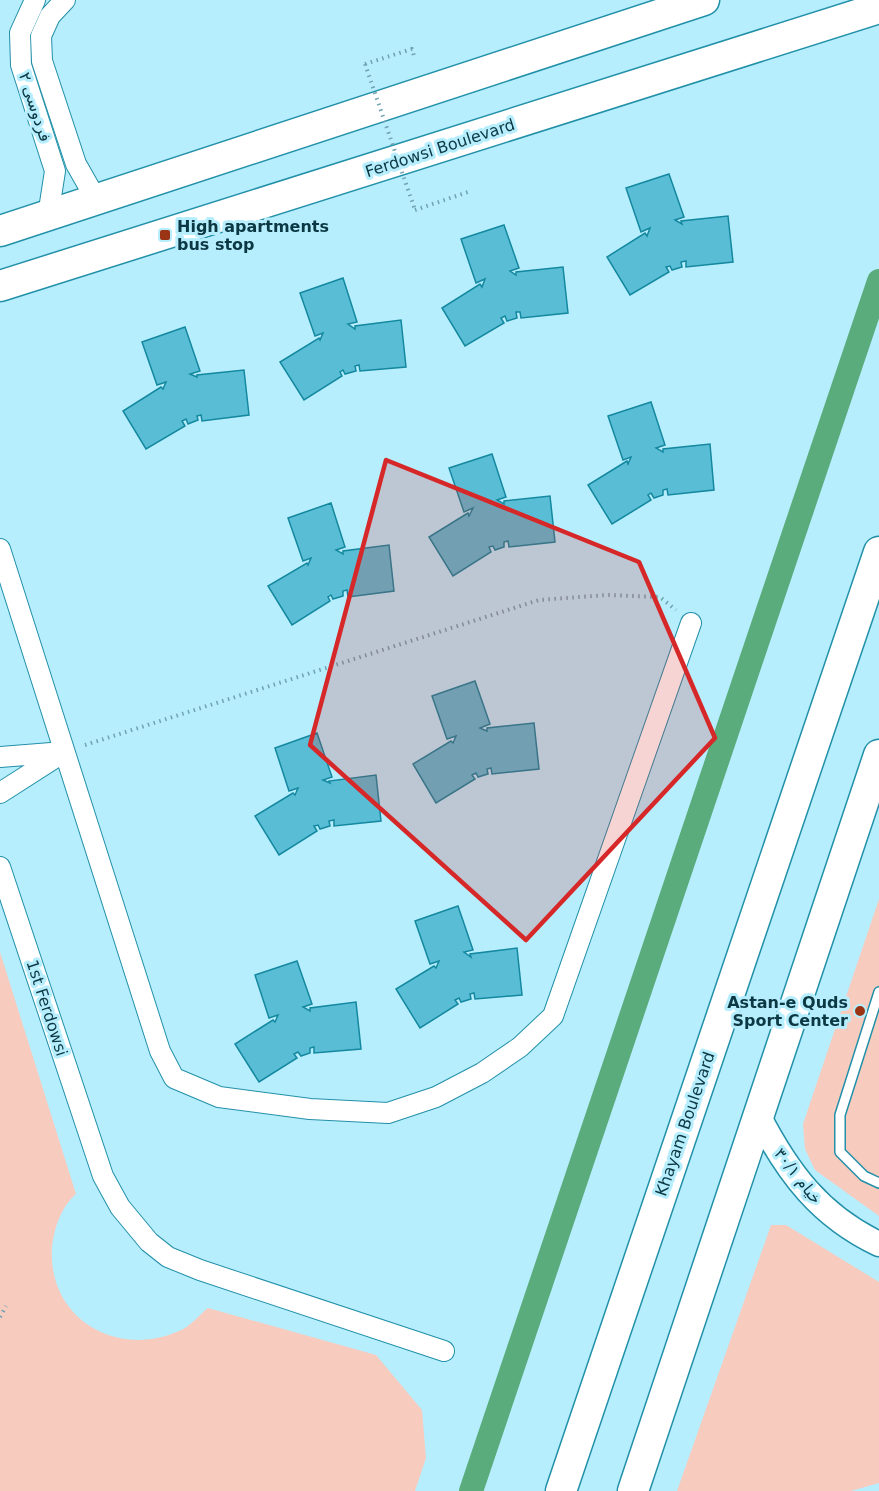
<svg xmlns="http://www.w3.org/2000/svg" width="879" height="1491" viewBox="0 0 879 1491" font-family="'DejaVu Sans','Noto Naskh Arabic',sans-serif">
  <rect width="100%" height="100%" fill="#b7eefe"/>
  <g fill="#f7cbbe">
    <path d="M 879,899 L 879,1216 L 815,1170 L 805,1149 L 803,1124 Z"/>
    <path d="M 0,952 L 76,1194 C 61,1207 54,1228 52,1247 C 47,1318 116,1359 179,1331 C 190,1327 199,1315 208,1308 L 376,1355 L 422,1410 L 426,1458 L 415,1491 L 0,1491 Z"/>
    <path d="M 771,1225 L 786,1225 L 879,1282 L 879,1483 L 851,1491 L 677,1491 Z"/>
  </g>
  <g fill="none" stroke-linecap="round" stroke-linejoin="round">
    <path stroke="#5bac7d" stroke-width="24" d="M 471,1491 L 879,281"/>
  </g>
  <g fill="#5abdd6" stroke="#13889f" stroke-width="1.5">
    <path d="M 669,174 L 684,217 L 675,220 L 682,224 L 681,221 L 728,216 L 733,262 L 686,267 L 686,261 L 681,262 L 682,267 L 672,270 L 670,266 L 666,267 L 669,272 L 630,295 L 607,257 L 645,233 L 647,236 L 650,228 L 641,232 L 626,188 Z"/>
    <path d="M 504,225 L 519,268 L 510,271 L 516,275 L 516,272 L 563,267 L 568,313 L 521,318 L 520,312 L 516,312 L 517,318 L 507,321 L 505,316 L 501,318 L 504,323 L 465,346 L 442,308 L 480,284 L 482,287 L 485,279 L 476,283 L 461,239 Z"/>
    <path d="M 343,278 L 357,322 L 348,324 L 355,329 L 355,326 L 401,320 L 406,367 L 360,371 L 359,365 L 355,366 L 356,371 L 345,374 L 343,370 L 340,372 L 342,376 L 304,400 L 280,362 L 319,338 L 320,340 L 323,333 L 315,336 L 300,293 Z"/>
    <path d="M 185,327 L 200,371 L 190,374 L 197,377 L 197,375 L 244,370 L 249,415 L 202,421 L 201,415 L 197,416 L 198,420 L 188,424 L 186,419 L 182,421 L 185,426 L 146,449 L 123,411 L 161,387 L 163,389 L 166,382 L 157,385 L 142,342 Z"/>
    <path d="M 651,402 L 665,445 L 656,448 L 663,452 L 663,449 L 710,444 L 714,490 L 668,495 L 667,489 L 663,490 L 663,495 L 654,498 L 651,493 L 648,495 L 651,500 L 612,524 L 588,485 L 627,461 L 628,464 L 631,457 L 623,460 L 608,416 Z"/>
    <path d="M 492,454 L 506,497 L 497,500 L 504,504 L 504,501 L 550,496 L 555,542 L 509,547 L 508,541 L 504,542 L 504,547 L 495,550 L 493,546 L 489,547 L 491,552 L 453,576 L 429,537 L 468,513 L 469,516 L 473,508 L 464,512 L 449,468 Z"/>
    <path d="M 331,503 L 345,547 L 336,550 L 343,554 L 343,551 L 389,545 L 394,591 L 348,597 L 347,590 L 343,591 L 343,596 L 333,599 L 331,595 L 328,597 L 330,601 L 292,625 L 268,586 L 307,563 L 308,565 L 311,558 L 303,561 L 288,518 Z"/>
    <path d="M 475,681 L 490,724 L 480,728 L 487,731 L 487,728 L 534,723 L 539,769 L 492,774 L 491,768 L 487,769 L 488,774 L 478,777 L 476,773 L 472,775 L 475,779 L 436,803 L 413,764 L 451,741 L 453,743 L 456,736 L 447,739 L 432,696 Z"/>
    <path d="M 317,733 L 332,777 L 323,780 L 330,783 L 329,781 L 376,775 L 381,821 L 334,826 L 334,820 L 329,821 L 330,826 L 320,829 L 318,825 L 314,826 L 317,831 L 279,855 L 255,816 L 293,793 L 295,795 L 298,788 L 289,791 L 275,748 Z"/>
    <path d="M 458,906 L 473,950 L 464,952 L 471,957 L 470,954 L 517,948 L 522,995 L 475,999 L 474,993 L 470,994 L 471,999 L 461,1002 L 459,998 L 455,1000 L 458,1004 L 420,1028 L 396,989 L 434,966 L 436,968 L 439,961 L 430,964 L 415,921 Z"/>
    <path d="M 297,961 L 312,1004 L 303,1007 L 310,1011 L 310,1008 L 356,1002 L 361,1049 L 314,1053 L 314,1047 L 310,1048 L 310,1053 L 301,1056 L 298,1052 L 294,1054 L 297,1058 L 259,1082 L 235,1044 L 273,1020 L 275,1022 L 278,1015 L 269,1018 L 255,975 Z"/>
  </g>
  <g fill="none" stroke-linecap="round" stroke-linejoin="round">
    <defs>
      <path id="service" d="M 879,992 L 840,1115 L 840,1152 L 864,1176 L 879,1183"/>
      <g id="minor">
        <path d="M 35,0 L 20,33 L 21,65 L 55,171 L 48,216"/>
        <path d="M 65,0 L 50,16 L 41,36 L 42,61 L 76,164 L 97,201"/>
        <path d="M 0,549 L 160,1051 L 174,1078 L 219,1097 L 310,1109 L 388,1113 L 436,1097 L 482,1073 L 520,1047 L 553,1016 L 691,623"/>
        <path d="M 0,757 L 64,752 L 0,793"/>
        <path d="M 0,867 L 103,1176 L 120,1207 L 149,1242 L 168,1257 L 200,1270 L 444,1351"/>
      </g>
      <path id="tertiary" d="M 759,1117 C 788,1173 820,1216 879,1244"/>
      <g id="primary">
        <path d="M 0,231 L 704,0"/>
        <path d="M 0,286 L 879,8"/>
        <path d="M 561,1491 L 879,552"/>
        <path d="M 633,1491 L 879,755"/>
      </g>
    </defs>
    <use href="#service" stroke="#2290a8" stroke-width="12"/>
    <use href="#minor" stroke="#2290a8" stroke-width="22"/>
    <use href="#tertiary" stroke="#2290a8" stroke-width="27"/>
    <use href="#primary" stroke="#2290a8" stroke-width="33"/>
    <g stroke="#70a3b1" stroke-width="4" stroke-dasharray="1.5 4.5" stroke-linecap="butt">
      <path d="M 365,64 L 412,49 L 414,56"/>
      <path d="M 415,210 L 468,192 L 467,188"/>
      <path d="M 85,745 L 539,600 L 607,595 L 660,597 L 676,610"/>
      <path d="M 0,1317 L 6,1306"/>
    </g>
    <use href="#service" stroke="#fff" stroke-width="9"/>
    <use href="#minor" stroke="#fff" stroke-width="20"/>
    <use href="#tertiary" stroke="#fff" stroke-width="24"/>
    <use href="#primary" stroke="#fff" stroke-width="30"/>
    <path stroke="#70a3b1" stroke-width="4" stroke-dasharray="1.5 4.5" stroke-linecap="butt" d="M 365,64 L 415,210"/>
  </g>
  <path fill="#d62828" fill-opacity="0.2" stroke="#d62828" stroke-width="4.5" stroke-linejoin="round" d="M 386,460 L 639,562 L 715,738 L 526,940 L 310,745 Z"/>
  <g fill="#9b3414" stroke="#b7eefe" stroke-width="2">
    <rect x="159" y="229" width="12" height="12" rx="3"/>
    <circle cx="860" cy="1011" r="6"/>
  </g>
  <g text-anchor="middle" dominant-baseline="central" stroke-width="6" stroke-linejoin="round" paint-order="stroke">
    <g font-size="16" fill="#0b3842" stroke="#b7eefe">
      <text transform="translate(35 107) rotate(72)">فردوسی ۲</text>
      <text transform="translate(440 148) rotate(-18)">Ferdowsi Boulevard</text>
      <text transform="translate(47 1008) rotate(72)">1st Ferdowsi</text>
      <text transform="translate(685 1124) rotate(-71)">Khayam Boulevard</text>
      <text transform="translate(798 1176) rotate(52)">خیام ۳۰/۱</text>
    </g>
    <g font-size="16" font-weight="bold" fill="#0b3842" stroke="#b7eefe" text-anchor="start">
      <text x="177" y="226">High apartments<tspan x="177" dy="18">bus stop</tspan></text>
      <text x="848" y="1002" text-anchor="end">Astan-e Quds<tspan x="848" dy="18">Sport Center</tspan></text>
    </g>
  </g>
</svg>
